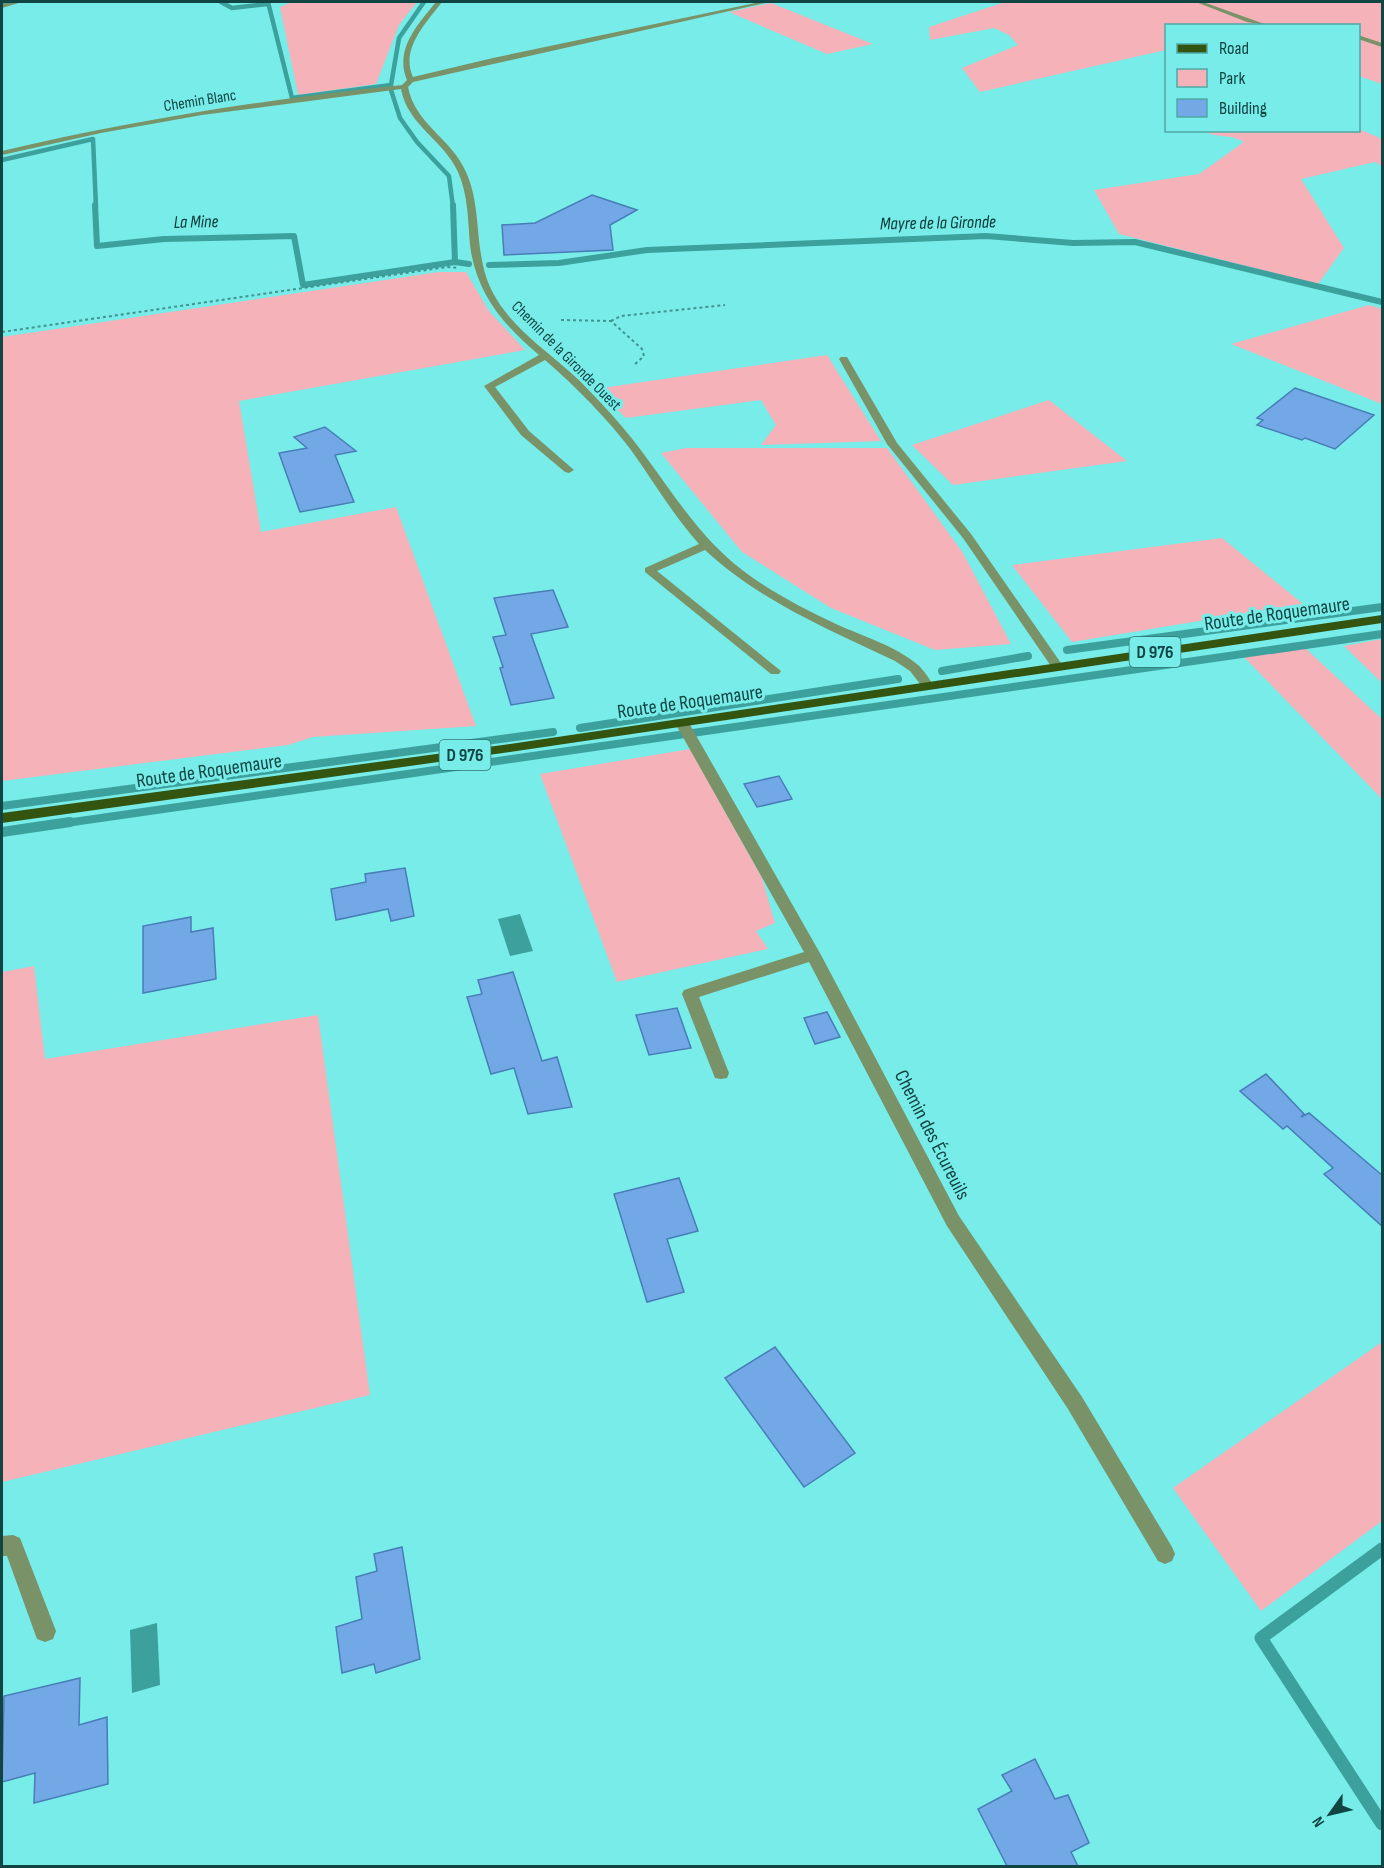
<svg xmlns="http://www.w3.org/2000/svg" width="1384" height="1868" viewBox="0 0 1384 1868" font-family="'Sofia Sans Condensed',sans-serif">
  <rect width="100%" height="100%" fill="#77ece8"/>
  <g fill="#f5b2b9">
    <path d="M 292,2 L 417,2 L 399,25 L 376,84 L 298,95 L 280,7 Z"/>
    <path d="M 1005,2 L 1382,2 L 1382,84 L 1359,76 L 1358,26 L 1166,26 L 1166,50 L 980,92 L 962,68 L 1018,45 L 1009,35 L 994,28 L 930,40 L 929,27 Z"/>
    <path d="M 771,3 L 873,44 L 827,54 L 729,12 Z"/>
    <path d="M 1359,129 L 1382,139 L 1382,166 L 1375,162 L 1301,179 L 1344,248 L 1318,284 L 1119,234 L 1094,190 L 1199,174 L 1244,142 C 1228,133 1219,139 1204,131 L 1358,130 Z"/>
    <path d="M 439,272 L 466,272 L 489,311 L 525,350 L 239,401 L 261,532 L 396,507 L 476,726 L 313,737 L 288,745 L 2,781 L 2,337 Z"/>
    <path d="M 1369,305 L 1382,309 L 1382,404 L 1231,344 Z"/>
    <path d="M 827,355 L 881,441 L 761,445 L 776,425 L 761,400 L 626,418 L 595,389 Z"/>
    <path d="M 1049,400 L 1127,461 L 953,485 L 912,445 Z"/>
    <path d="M 686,448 L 887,448 L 963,553 L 1011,644 L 935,650 L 831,608 L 742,552 L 661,453 Z"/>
    <path d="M 1222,538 L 1303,604 L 1072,642 L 1012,565 Z"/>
    <path d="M 1382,639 L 1382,683 L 1344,646 Z"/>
    <path d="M 1305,648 L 1382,719 L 1382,799 L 1244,657 Z"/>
    <path d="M 690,749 L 762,878 L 775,923 L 756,931 L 768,949 L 617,982 L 540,774 Z"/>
    <path d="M 34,966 L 45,1059 L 318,1015 L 370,1395 L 2,1482 L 2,972 Z"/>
    <path d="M 1382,1342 L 1382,1521 L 1261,1611 L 1173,1488 Z"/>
  </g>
  <g fill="#3ca09d">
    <path d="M 520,914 L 533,951 L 510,956 L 498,919 Z"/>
    <path d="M 157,1623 L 160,1685 L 132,1693 L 130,1630 Z"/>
  </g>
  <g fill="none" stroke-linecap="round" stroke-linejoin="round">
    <g stroke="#3ca09d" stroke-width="4.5">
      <path d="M 221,2 L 232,8 L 268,4"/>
      <path d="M 268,2 L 292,98 L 391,85 L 399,38 L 424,2"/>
      <path d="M 2,4 L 12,2"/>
      <path d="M 391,90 L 400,118 L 417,142 L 449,176 L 453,207"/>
      <path d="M 2,160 L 93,139 L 96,207"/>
    </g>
    <g stroke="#3ca09d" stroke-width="6">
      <path d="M 95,205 L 97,246 L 164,239 L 294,236 L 303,285 L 455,262 L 469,264"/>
      <path d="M 453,205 L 455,262"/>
      <path d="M 489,265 L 559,263 L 647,250 L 986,236 L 1073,243 L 1135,242 L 1382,302"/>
    </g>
    <g stroke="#3ca09d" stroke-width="8">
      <path d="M 1067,650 L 1382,607"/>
      <path d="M 942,671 L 1028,656"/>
      <path d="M 580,728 L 898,679"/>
      <path d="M 2,806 L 553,732"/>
      <path d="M 59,824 L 1382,634"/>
    </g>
    <path stroke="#3ca09d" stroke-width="10" d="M 2,832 L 70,822"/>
    <path stroke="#3ca09d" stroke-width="13" d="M 1382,1549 L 1261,1638 L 1382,1824"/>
  </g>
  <g fill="#72a8e6" stroke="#487db7" stroke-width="1.5">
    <path d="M 592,195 L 637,210 L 610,225 L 613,250 L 504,255 L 502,225 L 535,223 Z"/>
    <path d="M 1295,388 L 1374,415 L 1335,449 L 1305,438 L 1302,440 L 1257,425 L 1263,420 L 1257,418 Z"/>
    <path d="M 325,427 L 356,451 L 335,455 L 354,502 L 300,512 L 279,453 L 307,448 L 294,437 Z"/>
    <path d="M 553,590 L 568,627 L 531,634 L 554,698 L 511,705 L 500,668 L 503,667 L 493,637 L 506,635 L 494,598 Z"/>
    <path d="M 779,776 L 792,799 L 757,807 L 744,784 Z"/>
    <path d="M 405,868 L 414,916 L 391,921 L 388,909 L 336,920 L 331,889 L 366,882 L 365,874 Z"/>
    <path d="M 191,917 L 191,932 L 213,928 L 216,979 L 143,993 L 143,926 Z"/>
    <path d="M 513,972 L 542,1061 L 557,1057 L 572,1107 L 528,1114 L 514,1068 L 491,1074 L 467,997 L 482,994 L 478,980 Z"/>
    <path d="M 677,1008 L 691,1048 L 649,1055 L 636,1015 Z"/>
    <path d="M 827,1012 L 840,1037 L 815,1044 L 804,1018 Z"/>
    <path d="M 1266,1074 L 1304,1114 L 1301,1117 L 1309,1113 L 1383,1176 L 1383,1227 L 1324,1174 L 1333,1168 L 1287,1126 L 1283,1129 L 1240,1091 Z"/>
    <path d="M 679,1178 L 698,1231 L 667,1239 L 684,1292 L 647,1302 L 614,1194 Z"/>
    <path d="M 775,1347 L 855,1453 L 804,1487 L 725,1378 Z"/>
    <path d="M 402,1547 L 420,1659 L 376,1673 L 374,1664 L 342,1673 L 336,1627 L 362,1619 L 356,1577 L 377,1571 L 374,1554 Z"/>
    <path d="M 80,1678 L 79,1725 L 107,1717 L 108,1784 L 34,1803 L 35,1773 L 2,1782 L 4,1696 Z"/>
    <path d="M 1035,1759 L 1055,1799 L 1068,1795 L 1089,1843 L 1071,1852 L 1078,1866 L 1007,1866 L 978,1809 L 1012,1791 L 1002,1775 Z"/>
  </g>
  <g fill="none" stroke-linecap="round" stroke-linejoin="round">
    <g stroke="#419492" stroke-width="2" stroke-dasharray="3 3" stroke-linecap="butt">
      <path d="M 561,320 L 611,321 L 642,349 L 644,356 L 634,365"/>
      <path d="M 611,321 L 621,316 L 725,305"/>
      <path d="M 2,332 L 447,267 L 458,268"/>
    </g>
    <g fill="#799267" fill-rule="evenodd">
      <path d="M 13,2 L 22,2 L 2,8 L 2,4 Z"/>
      <path d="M 436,2 L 442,2 C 426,23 400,49 413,77 L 493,58 L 760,2 L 770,2 L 413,82 L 408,87 C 415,124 452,139 466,172 C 483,209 473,254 492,291 C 509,325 542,347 570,372 C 585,385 598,400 611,414 C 662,469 689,534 753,578 C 779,596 808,611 836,624 C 862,636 896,646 918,665 C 924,670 929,679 934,686 L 932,689 L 924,689 L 910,671 L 895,661 C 828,629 760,601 705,550 L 657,571 L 781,671 L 779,674 L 771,674 L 645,572 L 645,568 L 699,544 C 673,515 654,482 631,450 C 606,417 576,387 545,360 L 495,387 L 529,431 L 574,470 L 569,473 L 565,472 L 521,435 L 484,386 L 539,355 C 503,325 476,293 470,245 C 468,220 468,194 458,172 C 444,140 408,126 401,89 L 202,115 L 101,133 L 2,155 L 2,151 C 134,120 267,99 402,85 L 407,80 C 394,50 418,24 436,2 Z"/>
      <path d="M 1196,2 L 1203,2 L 1270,26 L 1247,22 Z"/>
      <path d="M 1358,35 L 1382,43 L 1382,47 L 1358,39 Z"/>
      <path d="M 841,357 L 847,357 L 897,443 L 971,534 L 1063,666 L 1061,669 L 1053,669 L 963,538 L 887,444 L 839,359 Z"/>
      <path d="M 682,719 L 689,723 L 821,955 L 959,1216 L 1082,1397 L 1172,1547 L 1175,1554 L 1172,1561 L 1165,1564 L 1158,1561 L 1068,1409 L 947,1226 L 809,962 L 699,997 L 729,1073 L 727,1078 L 721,1079 L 715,1078 L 682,994 L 684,990 L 804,952 L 675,723 Z"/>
      <path d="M 13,1535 L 20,1538 L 56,1631 L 53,1639 L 45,1642 L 37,1639 L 7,1556 L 2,1556 L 2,1536 Z"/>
    </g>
    <path fill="#345510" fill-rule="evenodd" d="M 1382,615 L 1382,623 L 510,752 L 2,823 L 2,813 L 510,744 Z"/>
  </g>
  <g text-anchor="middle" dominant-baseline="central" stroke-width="6" stroke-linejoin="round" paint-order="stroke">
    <g font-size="16" fill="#114544" stroke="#77ece8">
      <text transform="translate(200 101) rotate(-9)">Chemin Blanc</text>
      <text transform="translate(566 356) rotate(45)">Chemin de la Gironde Ouest</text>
    </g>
    <g font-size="18" font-style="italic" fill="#073736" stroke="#77ece8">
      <text transform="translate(196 222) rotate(-1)">La Mine</text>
      <text transform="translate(938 223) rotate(-1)">Mayre de la Gironde</text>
    </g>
    <g fill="#77ece8" stroke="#307775" stroke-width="1.5">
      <rect x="1129.5" y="637" width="51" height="30" rx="4.5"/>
      <rect x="439.5" y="740" width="51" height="30" rx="4.5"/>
    </g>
    <g font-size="18" font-weight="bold" fill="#114544">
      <text x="1155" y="652">D 976</text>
      <text x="465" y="755">D 976</text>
    </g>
    <g font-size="20" fill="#114544" stroke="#77ece8">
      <text transform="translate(1277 614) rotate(-8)">Route de Roquemaure</text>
      <text transform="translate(690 702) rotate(-8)">Route de Roquemaure</text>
      <text transform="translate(209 771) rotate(-8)">Route de Roquemaure</text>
      <text transform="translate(932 1135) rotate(63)">Chemin des Écureuils</text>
    </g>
  </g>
  <rect width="1384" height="1868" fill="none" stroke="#114544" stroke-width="6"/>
  <rect x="1165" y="24" width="195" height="108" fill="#77ece8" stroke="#4ea9a6" stroke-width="1.5"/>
  <rect x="1177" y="44" width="30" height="9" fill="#345510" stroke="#4ea9a6" stroke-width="1.5"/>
  <text x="1219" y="54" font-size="18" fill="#114544">Road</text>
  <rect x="1177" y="69" width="30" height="18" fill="#f5b2b9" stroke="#4ea9a6" stroke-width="1.5"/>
  <text x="1219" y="84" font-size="18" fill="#114544">Park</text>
  <rect x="1177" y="99" width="30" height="18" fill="#72a8e6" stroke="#4ea9a6" stroke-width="1.5"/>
  <text x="1219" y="114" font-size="18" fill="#114544">Building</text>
  <g transform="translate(1330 1814) rotate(236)" stroke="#77ece8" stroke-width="4.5" paint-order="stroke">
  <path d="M0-4.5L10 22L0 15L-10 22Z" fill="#114544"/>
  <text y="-9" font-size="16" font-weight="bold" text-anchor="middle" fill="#114544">N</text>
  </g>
</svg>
